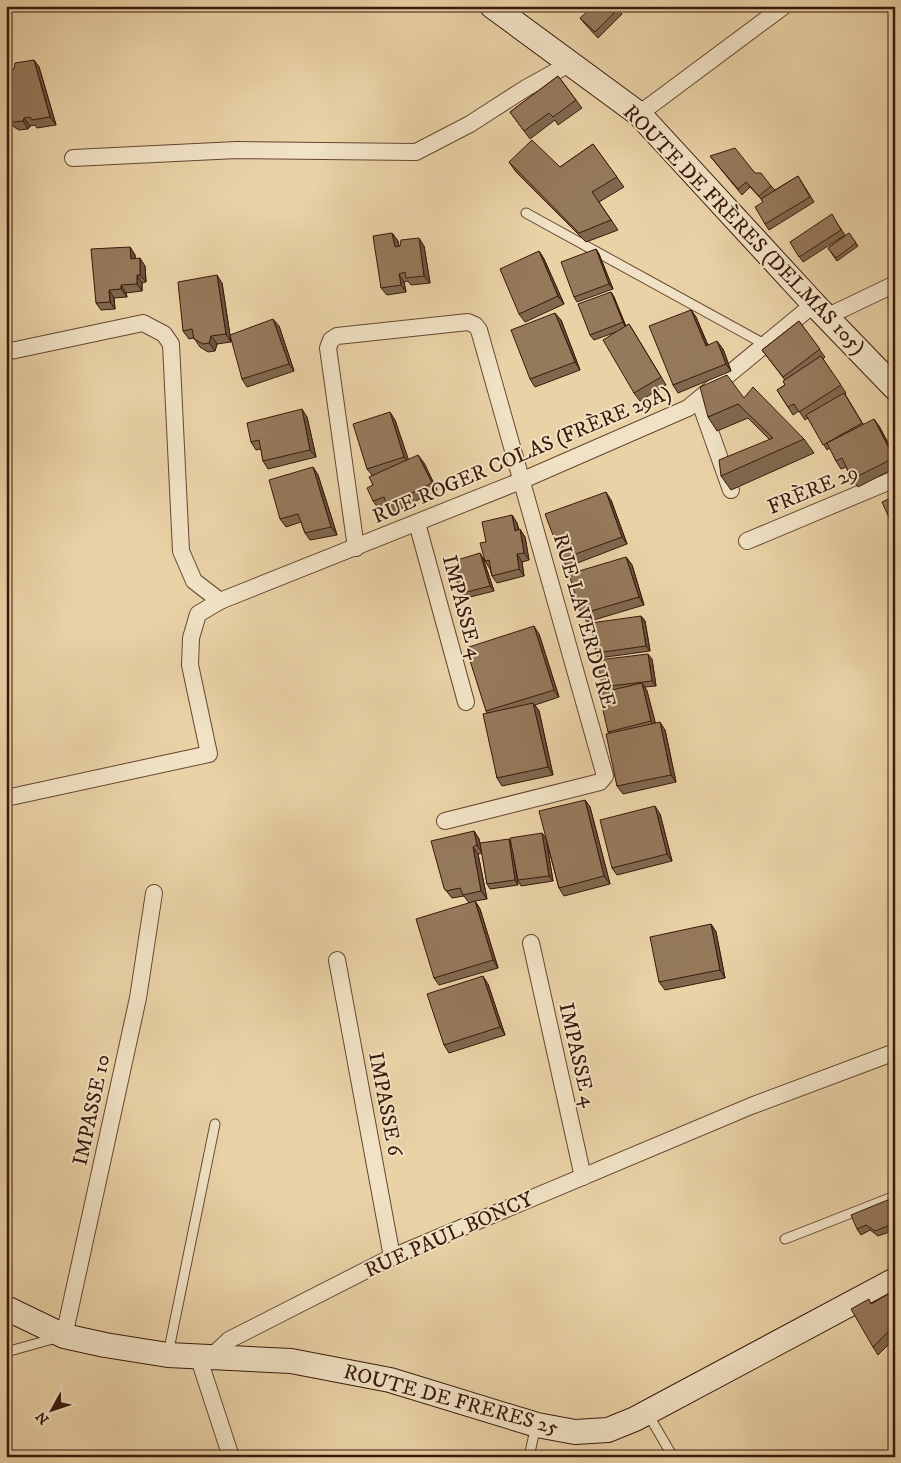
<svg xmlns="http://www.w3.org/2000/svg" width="901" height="1463" viewBox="0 0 901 1463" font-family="'IM FELL DW Pica',serif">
  <rect width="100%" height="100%" fill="#e9d2a6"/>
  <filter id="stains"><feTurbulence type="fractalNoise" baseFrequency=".004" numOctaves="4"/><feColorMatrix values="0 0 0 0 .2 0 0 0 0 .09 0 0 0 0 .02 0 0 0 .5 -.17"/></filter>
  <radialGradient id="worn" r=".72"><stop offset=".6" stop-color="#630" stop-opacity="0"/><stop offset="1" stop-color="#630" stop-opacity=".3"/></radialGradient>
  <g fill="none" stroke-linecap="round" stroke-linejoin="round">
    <defs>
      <g id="lane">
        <path d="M 526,213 L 766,345"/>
        <path d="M 785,1239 L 895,1196"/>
        <path d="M 6,1352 L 56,1338"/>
        <path d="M 168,1354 L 215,1124"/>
        <path d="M 648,1414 L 673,1457"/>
        <path d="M 529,1457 L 536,1425"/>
      </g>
      <g id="street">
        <path d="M 639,114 L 784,6"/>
        <path d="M 73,158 L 237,150 L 416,152 L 470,124 L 526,88 L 571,63"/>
        <path d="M 826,317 L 895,284"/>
        <path d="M 6,352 L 143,323 L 164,334 L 171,344 L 181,551 L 194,581 L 220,601"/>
        <path d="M 699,400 L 731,490"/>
        <path d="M 417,523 L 466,702"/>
        <path d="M 747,541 L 895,479"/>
        <path d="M 356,548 L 328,348 L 331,340 L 337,336 L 468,322 L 475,325 L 479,330 L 605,776 L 600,782 L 445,821"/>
        <path d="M 6,798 L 209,754 L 190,665 L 191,638 L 198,614 L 220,601 L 523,480 L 688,408 L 814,304"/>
        <path d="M 531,943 L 583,1177"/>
        <path d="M 337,960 L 392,1257"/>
        <path d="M 64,1336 L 138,998 L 154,893"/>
        <path d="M 198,1356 L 231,1457"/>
        <path d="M 212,1356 L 229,1340 L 392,1257 L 751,1106 L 895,1052"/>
      </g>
      <g id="secondary">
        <path d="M 492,6 L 639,114 L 814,304 L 895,388"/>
        <path d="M 6,1308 L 64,1336 L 105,1345 L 168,1355 L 291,1361 L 390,1380 L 537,1425 L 575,1432 L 608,1430 L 635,1419 L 895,1280"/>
      </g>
    </defs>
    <use href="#lane" stroke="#664631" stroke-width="11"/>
    <use href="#street" stroke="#664631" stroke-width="18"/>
    <use href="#secondary" stroke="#3a180a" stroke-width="26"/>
    <use href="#lane" stroke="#f1e2c5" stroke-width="9"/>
    <use href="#street" stroke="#f1e2c5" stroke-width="16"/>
    <use href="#secondary" stroke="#f1e2c5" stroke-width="24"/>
  </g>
  <g fill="#80684e" stroke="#3a180a">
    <path d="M 616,6 L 622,14 L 598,38 L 584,23 L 580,18 Z"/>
    <path d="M 34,60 L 39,67 L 56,125 L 37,128 L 35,125 L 30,126 L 28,129 L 19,130 L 14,127 L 10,120 L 6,121 L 6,70 L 14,69 Z"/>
    <path d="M 558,76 L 582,108 L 558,125 L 555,120 L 530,139 L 510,112 Z"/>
    <path d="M 593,144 L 624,187 L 599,202 L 618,230 L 586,242 L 516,172 L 509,162 L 560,167 Z"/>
    <path d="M 710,156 L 755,173 L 771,186 L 775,190 L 798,176 L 814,202 L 769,230 L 765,224 L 763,202 L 762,200 L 750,187 L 742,195 Z"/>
    <path d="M 835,220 L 845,235 L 803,262 L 790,242 Z"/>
    <path d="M 392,233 L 398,241 L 399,246 L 424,246 L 430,283 L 411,285 L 408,281 L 404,282 L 406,292 L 387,295 L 381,288 Z"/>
    <path d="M 849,233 L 858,246 L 837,261 L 828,248 Z"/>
    <path d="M 130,247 L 135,255 L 135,259 L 145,266 L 146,282 L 142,283 L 142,291 L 126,293 L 127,297 L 114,298 L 115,309 L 101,310 L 96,303 Z"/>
    <path d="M 596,249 L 599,254 L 613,289 L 577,302 L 574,297 Z"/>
    <path d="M 539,251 L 544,259 L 564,304 L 525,322 L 519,314 Z"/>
    <path d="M 222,283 L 231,342 L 217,344 L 215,351 L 208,352 L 200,347 L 194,338 L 189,339 L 183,331 Z"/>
    <path d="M 611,292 L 614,297 L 626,326 L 629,324 L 634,332 L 666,385 L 640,401 L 634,393 L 616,332 L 594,340 L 590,335 Z"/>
    <path d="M 691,310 L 696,317 L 708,345 L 723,349 L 731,371 L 678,393 L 673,385 Z"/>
    <path d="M 561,320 L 580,370 L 535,387 L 530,379 Z"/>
    <path d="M 799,321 L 825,357 L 823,359 L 846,393 L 845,394 L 863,424 L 879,426 L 895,456 L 895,468 L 858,487 L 852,479 L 846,467 L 841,469 L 836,461 L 830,448 L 827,450 L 808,418 L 805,420 L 799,411 L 793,415 L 777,390 L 785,385 L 785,380 L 762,350 Z"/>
    <path d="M 279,326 L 294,371 L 247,387 L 242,379 Z"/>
    <path d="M 744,398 L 804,439 L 814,453 L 731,490 L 721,476 L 770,440 L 748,418 L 717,431 L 708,417 Z"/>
    <path d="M 307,417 L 316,457 L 268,469 L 263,461 L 261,449 L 256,450 L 251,442 Z"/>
    <path d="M 395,420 L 408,460 L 424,463 L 437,490 L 393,513 L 388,505 L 379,509 L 373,501 L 372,475 L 367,469 Z"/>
    <path d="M 313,467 L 318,475 L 337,535 L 310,540 L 305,533 L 301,522 L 286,527 L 280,519 Z"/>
    <path d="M 611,500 L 627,544 L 567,567 L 562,559 Z"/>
    <path d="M 512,515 L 517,523 L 519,530 L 525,537 L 529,560 L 522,562 L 524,576 L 497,583 L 492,576 L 490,569 L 485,561 L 486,542 Z"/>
    <path d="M 626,557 L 632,565 L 644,605 L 587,622 L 581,614 Z"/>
    <path d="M 483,558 L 494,591 L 466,598 L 463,593 Z"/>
    <path d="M 641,616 L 645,621 L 650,651 L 599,658 L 596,653 Z"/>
    <path d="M 539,634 L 559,697 L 535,705 L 539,711 L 553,775 L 502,786 L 497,778 L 487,713 L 486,711 Z"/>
    <path d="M 652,659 L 656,686 L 645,687 L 647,691 L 655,723 L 665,730 L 676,782 L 623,794 L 617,786 L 609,733 L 608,732 L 605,692 L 602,687 Z"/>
    <path d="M 585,800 L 590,807 L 610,884 L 564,896 L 559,888 L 546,839 L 553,881 L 521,886 L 518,880 L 517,875 L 518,885 L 490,889 L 487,884 L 482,853 L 478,854 L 487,899 L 475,901 L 480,909 L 498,968 L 439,985 L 434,978 L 469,903 L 464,896 L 452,898 L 444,888 L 474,831 L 479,839 L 481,849 L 511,842 L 546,838 Z"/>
    <path d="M 660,814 L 672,861 L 617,875 L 612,868 Z"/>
    <path d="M 711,924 L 716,932 L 725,978 L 665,990 L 659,982 Z"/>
    <path d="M 488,984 L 505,1035 L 449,1053 L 444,1045 Z"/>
    <path d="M 895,1197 L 895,1230 L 878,1236 L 870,1230 L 861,1235 L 857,1229 Z"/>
    <path d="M 895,1290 L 895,1338 L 878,1355 L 873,1347 L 871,1303 Z"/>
  </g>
  <g fill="#685540" stroke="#3a180a">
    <path d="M 34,60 L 39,67 L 56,125 L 50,117 Z"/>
    <path d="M 24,118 L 30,126 L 28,129 L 23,121 Z"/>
    <path d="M 392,233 L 398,241 L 400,255 L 395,247 Z"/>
    <path d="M 419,238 L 424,246 L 430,283 L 424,276 Z"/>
    <path d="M 130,247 L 135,255 L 136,267 L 131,259 Z"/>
    <path d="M 596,249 L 599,254 L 613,289 L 609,284 Z"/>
    <path d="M 539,251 L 544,259 L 564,304 L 558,296 Z"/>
    <path d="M 140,258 L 145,266 L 146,282 L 140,275 Z"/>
    <path d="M 399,274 L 404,282 L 406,292 L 401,285 Z"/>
    <path d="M 137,275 L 142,283 L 142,291 L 137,284 Z"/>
    <path d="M 217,275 L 222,283 L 231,342 L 226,334 Z"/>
    <path d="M 121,285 L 126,293 L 127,297 L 121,289 Z"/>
    <path d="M 109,290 L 114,298 L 115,309 L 110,302 Z"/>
    <path d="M 611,292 L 614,297 L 626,328 L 623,322 Z"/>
    <path d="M 691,310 L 696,317 L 711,354 L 706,346 Z"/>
    <path d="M 555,313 L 561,320 L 580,370 L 575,362 Z"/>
    <path d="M 273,319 L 279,326 L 294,371 L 289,364 Z"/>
    <path d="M 211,336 L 217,344 L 215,351 L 209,343 Z"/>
    <path d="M 717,341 L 723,349 L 731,371 L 726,364 Z"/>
    <path d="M 302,409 L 307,417 L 316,457 L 310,450 Z"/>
    <path d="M 390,412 L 395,420 L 410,464 L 404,457 Z"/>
    <path d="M 874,419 L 879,426 L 895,456 L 895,459 Z"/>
    <path d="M 418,455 L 424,463 L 437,490 L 432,483 Z"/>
    <path d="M 313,467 L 318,475 L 337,535 L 331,527 Z"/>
    <path d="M 606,492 L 611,500 L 627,544 L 622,537 Z"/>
    <path d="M 512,515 L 517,523 L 520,538 L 515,531 Z"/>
    <path d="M 520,529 L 525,537 L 529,560 L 524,553 Z"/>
    <path d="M 480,553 L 483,558 L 494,591 L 490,586 Z"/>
    <path d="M 517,554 L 522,562 L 524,576 L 519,569 Z"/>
    <path d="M 626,557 L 632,565 L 644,605 L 639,597 Z"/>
    <path d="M 641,616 L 645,621 L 650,651 L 646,646 Z"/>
    <path d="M 534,626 L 539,634 L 559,697 L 554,690 Z"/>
    <path d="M 648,654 L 652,659 L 656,686 L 652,681 Z"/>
    <path d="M 642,683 L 647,691 L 657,729 L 651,721 Z"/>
    <path d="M 533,703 L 539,711 L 553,775 L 548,767 Z"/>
    <path d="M 660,722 L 665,730 L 676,782 L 671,775 Z"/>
    <path d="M 585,800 L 590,807 L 610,884 L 604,876 Z"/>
    <path d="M 655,806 L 660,814 L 672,861 L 667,854 Z"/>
    <path d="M 474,831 L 479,839 L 482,853 L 477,845 Z"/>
    <path d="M 542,833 L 546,838 L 553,881 L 549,876 Z"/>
    <path d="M 509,839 L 512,844 L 518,885 L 515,880 Z"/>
    <path d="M 473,847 L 478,854 L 487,899 L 481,891 Z"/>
    <path d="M 475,901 L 480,909 L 498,968 L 493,960 Z"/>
    <path d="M 711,924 L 716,932 L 725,978 L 720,970 Z"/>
    <path d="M 483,976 L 488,984 L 505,1035 L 500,1027 Z"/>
  </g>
  <g fill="#95795b" stroke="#3a180a">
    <path d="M 594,6 L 616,6 L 618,9 L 595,32 L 580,18 Z"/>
    <path d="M 34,60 L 50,117 L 32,120 L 30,117 L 24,118 L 23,121 L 14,122 L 9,119 L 6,112 L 6,70 L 14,69 L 15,63 Z"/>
    <path d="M 558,76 L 576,100 L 553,117 L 549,113 L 524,131 L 510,112 Z"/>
    <path d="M 532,140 L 560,167 L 593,144 L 617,177 L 592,192 L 611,220 L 579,233 L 509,162 Z"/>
    <path d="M 735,148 L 755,173 L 761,173 L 771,186 L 759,196 L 746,182 L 738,189 L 710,156 Z"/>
    <path d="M 798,176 L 810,197 L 765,224 L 755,207 L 763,202 L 761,199 Z"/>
    <path d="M 832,214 L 841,230 L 799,257 L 790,242 Z"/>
    <path d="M 392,233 L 395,247 L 400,246 L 401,240 L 419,238 L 424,276 L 406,278 L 405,272 L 399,274 L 401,285 L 381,288 L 373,236 Z"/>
    <path d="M 849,233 L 856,243 L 836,258 L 828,248 Z"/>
    <path d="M 130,247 L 131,259 L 140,258 L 140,275 L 137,275 L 137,284 L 121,285 L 121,289 L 109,290 L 110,302 L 96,303 L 91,249 Z"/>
    <path d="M 596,249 L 609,284 L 574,297 L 561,262 Z"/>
    <path d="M 539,251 L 558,296 L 519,314 L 500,269 Z"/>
    <path d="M 217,275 L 226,334 L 211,336 L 209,343 L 203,344 L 194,339 L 192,329 L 183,331 L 178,282 Z"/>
    <path d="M 611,292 L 623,322 L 590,335 L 578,304 Z"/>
    <path d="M 691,310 L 706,346 L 717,341 L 726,364 L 673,385 L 649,326 Z"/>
    <path d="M 555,313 L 575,362 L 530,379 L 511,330 Z"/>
    <path d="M 273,319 L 289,364 L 242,379 L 230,335 Z"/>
    <path d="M 799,321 L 820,349 L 783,377 L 762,350 Z"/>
    <path d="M 629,324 L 661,377 L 634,393 L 603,340 Z"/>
    <path d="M 821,356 L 841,385 L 799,412 L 794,404 L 788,407 L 777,390 L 785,385 L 783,381 Z"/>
    <path d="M 727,375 L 744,398 L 753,387 L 804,439 L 721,476 L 719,460 L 773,438 L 738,404 L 708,417 L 700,387 Z"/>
    <path d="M 844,393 L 862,423 L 823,445 L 806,415 Z"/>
    <path d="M 302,409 L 310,450 L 263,461 L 259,440 L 251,442 L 247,423 Z"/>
    <path d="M 390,412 L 404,457 L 367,469 L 353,424 Z"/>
    <path d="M 874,419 L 894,458 L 852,479 L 842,458 L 836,461 L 827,443 Z"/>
    <path d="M 418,455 L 432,483 L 387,505 L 384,497 L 373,501 L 367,488 L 373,485 L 369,477 Z"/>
    <path d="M 313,467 L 331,527 L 305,533 L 298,514 L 280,519 L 269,480 Z"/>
    <path d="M 606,492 L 622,537 L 562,559 L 545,514 Z"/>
    <path d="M 895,496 L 895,531 L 882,502 Z"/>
    <path d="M 512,515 L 515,531 L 520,529 L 524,553 L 517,554 L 519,569 L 492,576 L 489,560 L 485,561 L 480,543 L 486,542 L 482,522 Z"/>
    <path d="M 480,553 L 490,586 L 463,593 L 455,578 L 457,560 Z"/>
    <path d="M 626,557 L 639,597 L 581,614 L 569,574 Z"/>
    <path d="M 641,616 L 646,646 L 596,653 L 591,623 Z"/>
    <path d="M 534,626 L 554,690 L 486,711 L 466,648 Z"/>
    <path d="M 648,654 L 652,681 L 602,687 L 598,660 Z"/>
    <path d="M 642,683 L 651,721 L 608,732 L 599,693 Z"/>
    <path d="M 533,703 L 548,767 L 497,778 L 483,714 Z"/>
    <path d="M 660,722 L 671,775 L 617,786 L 606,734 Z"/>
    <path d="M 585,800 L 604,876 L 559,888 L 539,811 Z"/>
    <path d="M 655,806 L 667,854 L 612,868 L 600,820 Z"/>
    <path d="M 474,831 L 477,845 L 473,847 L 481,891 L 463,895 L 460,888 L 446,891 L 444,888 L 431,841 Z"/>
    <path d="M 542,833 L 549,876 L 518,880 L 510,838 Z"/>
    <path d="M 509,839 L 515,880 L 487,884 L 480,843 Z"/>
    <path d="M 475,901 L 493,960 L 434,978 L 416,919 Z"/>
    <path d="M 711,924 L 720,970 L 659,982 L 650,937 Z"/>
    <path d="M 483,976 L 500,1027 L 444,1045 L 427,994 Z"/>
    <path d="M 895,1197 L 895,1223 L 875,1231 L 866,1225 L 857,1229 L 851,1215 Z"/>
    <path d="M 895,1290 L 895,1325 L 873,1347 L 851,1309 L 869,1299 L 871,1304 Z"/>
  </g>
  <g text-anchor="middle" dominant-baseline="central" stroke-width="4" stroke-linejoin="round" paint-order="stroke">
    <g font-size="21" fill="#3a180a" stroke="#f1e2c5">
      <text transform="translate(744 230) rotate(46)">ROUTE DE FRÈRES (DELMAS 105)</text>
      <text transform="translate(522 455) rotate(-23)">RUE ROGER COLAS (FRÈRE 29A)</text>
      <text transform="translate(813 490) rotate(-23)">FRÈRE 29</text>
      <text transform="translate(462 607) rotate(75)">IMPASSE 4</text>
      <text transform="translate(584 621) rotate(74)">RUE LAVERDURE</text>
      <text transform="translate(577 1055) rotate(77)">IMPASSE 4</text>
      <text transform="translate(385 1104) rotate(79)">IMPASSE 6</text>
      <text transform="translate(92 1110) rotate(-78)">IMPASSE 10</text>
      <text transform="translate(449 1235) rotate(-24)">RUE PAUL BONCY</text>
      <text transform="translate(451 1400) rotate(15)">ROUTE DE FRERES 25</text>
    </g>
  </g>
  <rect width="901" height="1463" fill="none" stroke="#e9d2a6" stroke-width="25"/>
  <rect x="8" y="8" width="886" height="1448" fill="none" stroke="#3a180a" stroke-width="2.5"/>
  <rect x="12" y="12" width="876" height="1438" fill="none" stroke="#3a180a"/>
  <g transform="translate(52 1410) rotate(230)" stroke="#f1e2c5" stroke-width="4" paint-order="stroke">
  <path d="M0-4L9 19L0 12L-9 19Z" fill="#3a180a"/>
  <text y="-8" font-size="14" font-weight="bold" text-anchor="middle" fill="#3a180a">N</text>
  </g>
  <rect width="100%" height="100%" filter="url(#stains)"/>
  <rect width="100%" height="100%" fill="url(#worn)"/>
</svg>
